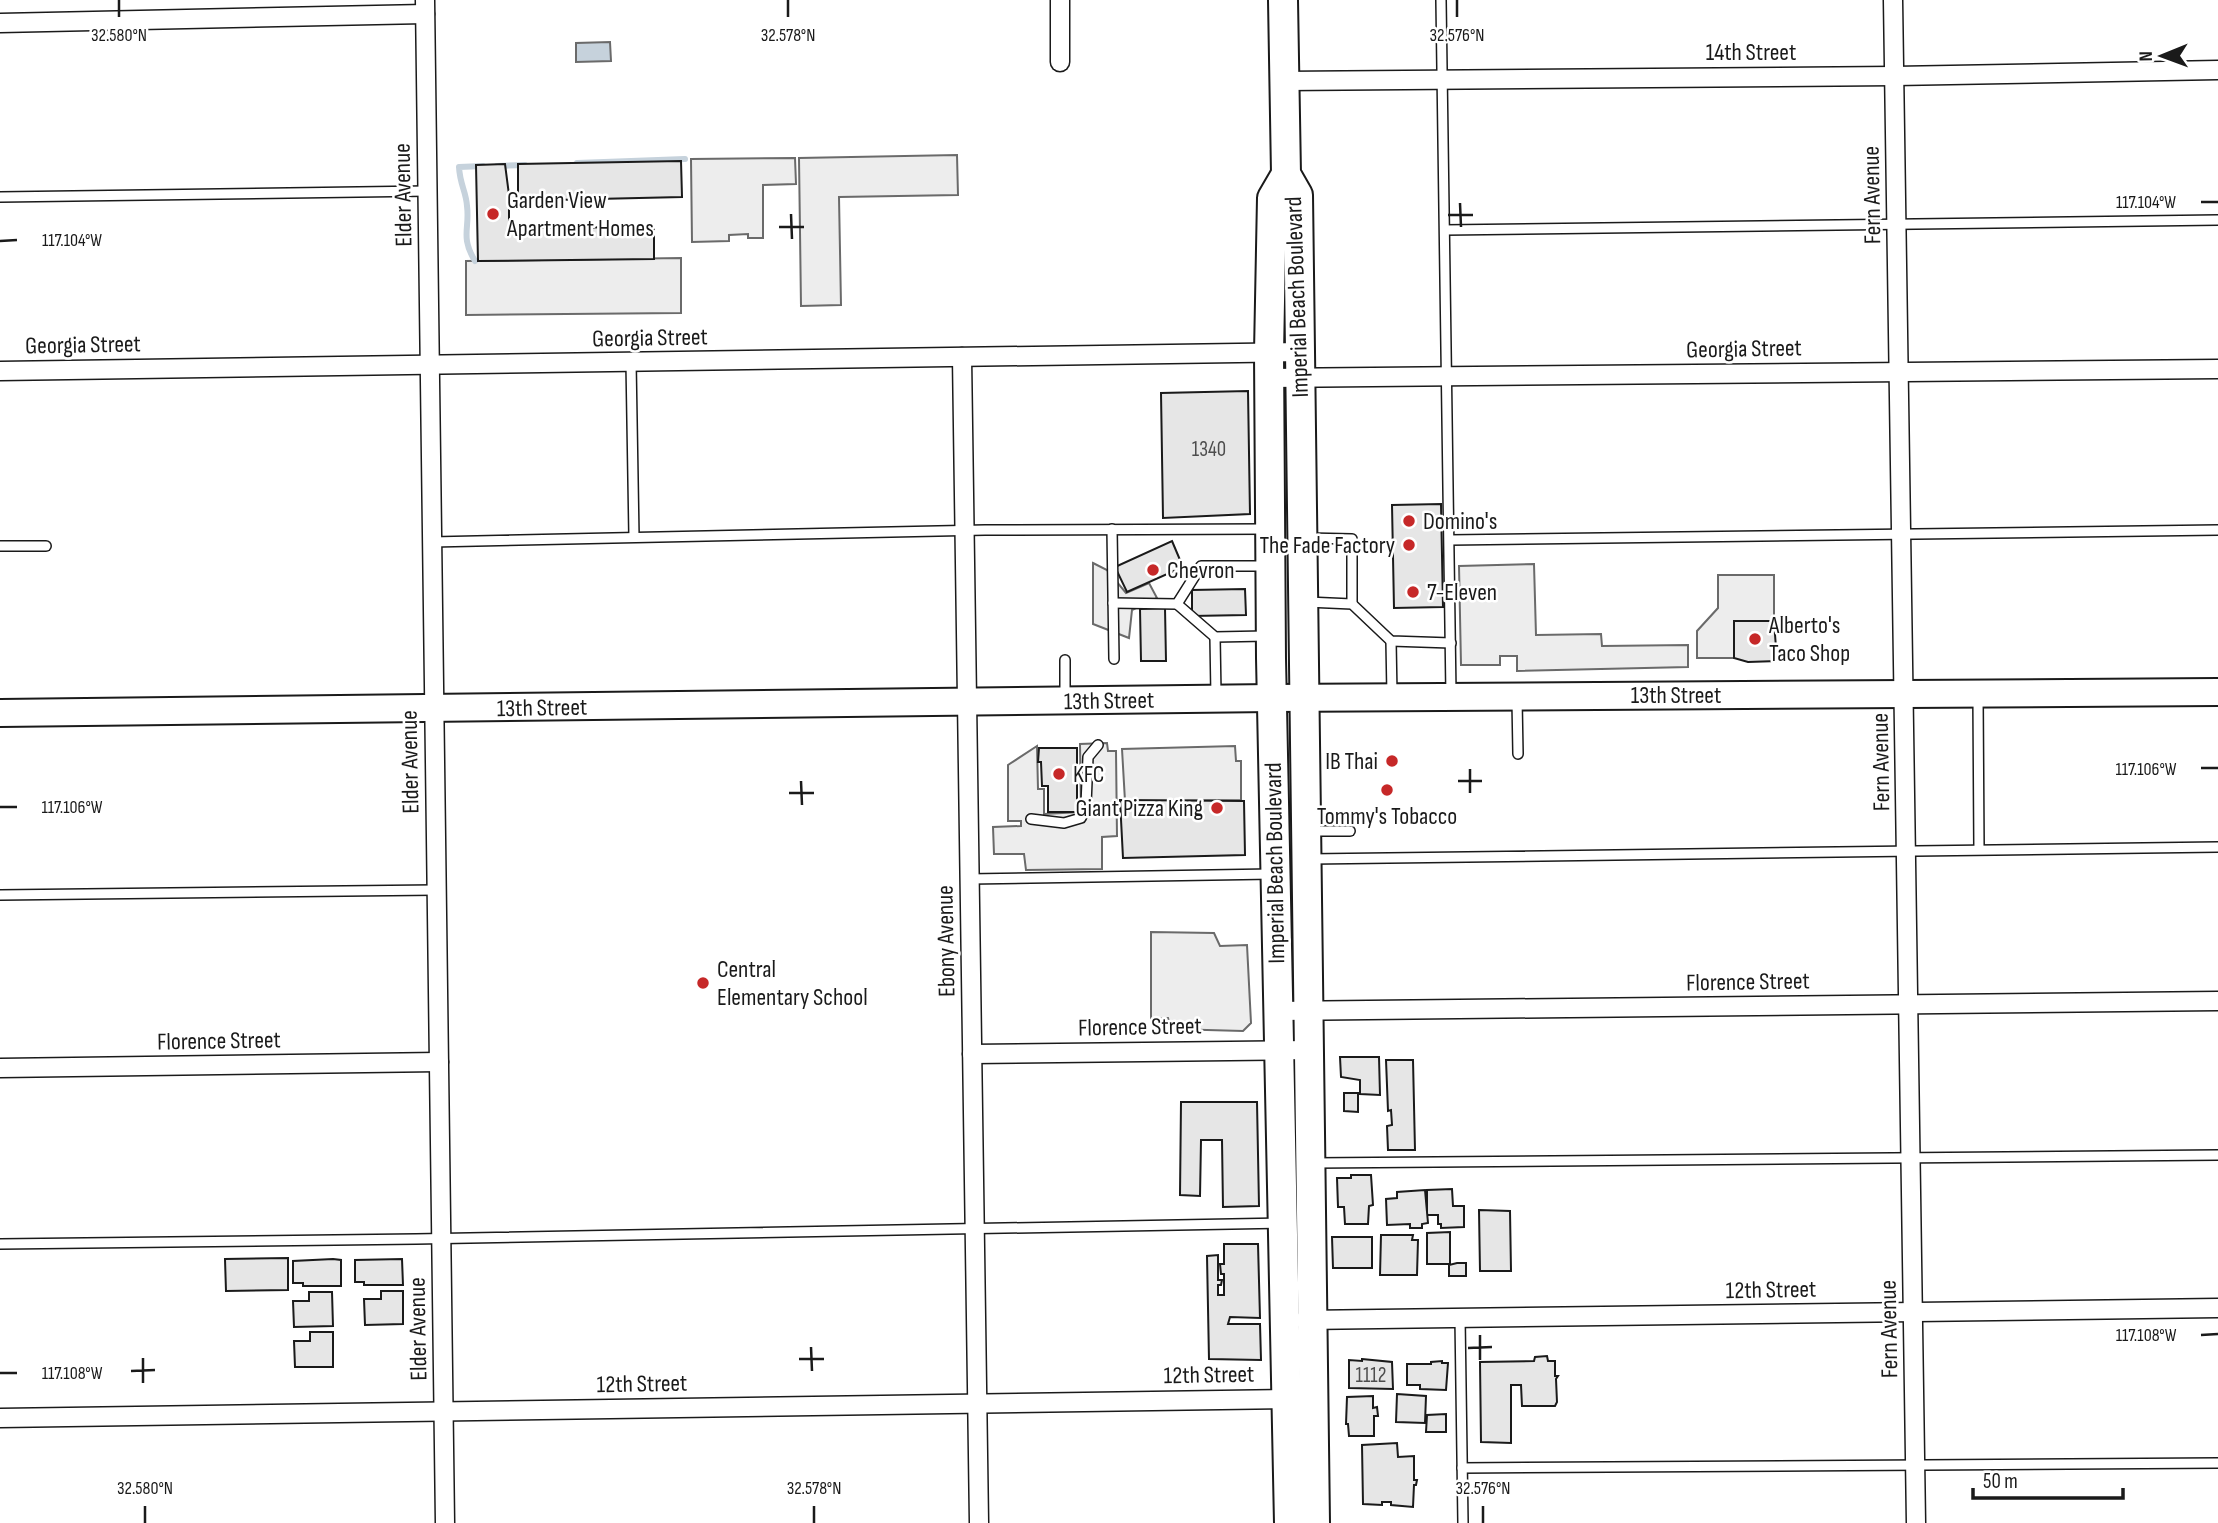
<svg xmlns="http://www.w3.org/2000/svg" width="2218" height="1523" viewBox="0 0 2218 1523" font-family="'Sofia Sans Condensed',sans-serif">
  <rect width="100%" height="100%" fill="#fff"/>
  <g fill="#ededed" stroke="#6a6a6a" stroke-width="2">
    <path d="M 957,155 L 958,195 L 839,197 L 841,305 L 801,306 L 799,158 Z"/>
    <path d="M 795,158 L 796,184 L 763,185 L 763,238 L 748,238 L 748,234 L 729,235 L 729,241 L 692,242 L 691,159 Z"/>
    <path d="M 681,258 L 681,313 L 466,315 L 466,261 Z"/>
    <path d="M 1093,563 L 1107,570 L 1126,593 L 1149,583 L 1157,598 L 1132,610 L 1129,638 L 1093,624 Z"/>
    <path d="M 1534,564 L 1536,635 L 1601,634 L 1602,646 L 1688,645 L 1688,667 L 1517,671 L 1517,656 L 1500,656 L 1500,665 L 1461,665 L 1459,566 Z"/>
    <path d="M 1718,575 L 1774,575 L 1774,621 L 1734,621 L 1734,658 L 1697,658 L 1697,631 L 1718,608 Z"/>
    <path d="M 1107,743 L 1108,751 L 1116,751 L 1117,836 L 1102,837 L 1102,869 L 1026,870 L 1024,854 L 994,854 L 993,827 L 1021,826 L 1021,821 L 1008,821 L 1008,765 L 1037,746 L 1038,789 L 1044,789 L 1044,814 L 1081,812 L 1080,744 Z"/>
    <path d="M 1235,746 L 1236,761 L 1241,761 L 1241,800 L 1125,801 L 1122,749 Z"/>
    <path d="M 1151,932 L 1214,933 L 1220,946 L 1247,945 L 1251,1023 L 1243,1031 L 1171,1029 L 1168,1018 L 1151,1019 Z"/>
  </g>
  <path fill="#c6d2dc" stroke="#6a6a6a" stroke-width="2" d="M 610,42 L 611,61 L 576,62 L 576,43 Z"/>
  <g fill="none" stroke-linecap="round" stroke-linejoin="round">
    <g stroke="#c6d2dc" stroke-width="6">
      <path d="M 577,163 L 685,159"/>
      <path d="M 497,166 L 525,165"/>
      <path d="M 475,261 C 460,236 470,229 467,206 C 466,191 460,185 459,167 L 483,166"/>
    </g>
  </g>
  <g fill="#e6e6e6" stroke="#1a1a1a" stroke-width="2">
    <path d="M 681,161 L 682,197 L 509,201 L 509,228 L 654,227 L 654,259 L 478,261 L 476,165 L 505,164 L 509,195 L 518,194 L 518,164 Z"/>
    <path d="M 1248,391 L 1250,514 L 1163,518 L 1161,393 Z"/>
    <path d="M 1441,504 L 1443,607 L 1394,608 L 1392,505 Z"/>
    <path d="M 1172,541 L 1183,567 L 1127,592 L 1115,567 Z"/>
    <path d="M 1245,589 L 1246,615 L 1192,616 L 1192,590 Z"/>
    <path d="M 1165,608 L 1166,661 L 1141,661 L 1140,609 Z"/>
    <path d="M 1734,621 L 1774,621 L 1777,661 L 1748,662 L 1734,658 Z"/>
    <path d="M 1039,748 L 1077,748 L 1077,812 L 1048,812 L 1048,786 L 1042,786 L 1041,762 L 1038,762 Z"/>
    <path d="M 1120,800 L 1244,801 L 1245,855 L 1123,858 Z"/>
    <path d="M 1340,1057 L 1379,1057 L 1380,1095 L 1360,1094 L 1360,1080 L 1341,1077 Z"/>
    <path d="M 1386,1060 L 1413,1060 L 1415,1150 L 1388,1150 L 1387,1126 L 1392,1125 L 1391,1110 L 1388,1111 Z"/>
    <path d="M 1344,1093 L 1358,1093 L 1358,1112 L 1344,1111 Z"/>
    <path d="M 1181,1102 L 1257,1102 L 1259,1206 L 1223,1207 L 1222,1140 L 1201,1140 L 1200,1196 L 1180,1195 Z"/>
    <path d="M 1351,1175 L 1371,1175 L 1373,1205 L 1369,1206 L 1368,1224 L 1345,1224 L 1344,1207 L 1338,1207 L 1337,1178 L 1351,1178 Z"/>
    <path d="M 1452,1189 L 1453,1206 L 1464,1206 L 1464,1227 L 1441,1228 L 1441,1224 L 1438,1224 L 1438,1215 L 1427,1215 L 1427,1190 Z"/>
    <path d="M 1425,1190 L 1428,1223 L 1422,1224 L 1422,1228 L 1410,1228 L 1410,1224 L 1387,1225 L 1386,1199 L 1397,1198 L 1397,1192 Z"/>
    <path d="M 1479,1210 L 1510,1211 L 1511,1271 L 1480,1271 Z"/>
    <path d="M 1450,1232 L 1450,1264 L 1427,1264 L 1427,1233 Z"/>
    <path d="M 1381,1235 L 1413,1235 L 1412,1240 L 1418,1240 L 1417,1275 L 1380,1275 Z"/>
    <path d="M 1332,1237 L 1372,1237 L 1372,1268 L 1333,1268 Z"/>
    <path d="M 1224,1244 L 1258,1244 L 1260,1318 L 1230,1317 L 1228,1324 L 1260,1324 L 1261,1360 L 1209,1359 L 1207,1256 L 1218,1255 L 1218,1280 L 1222,1280 L 1221,1285 L 1218,1285 L 1218,1295 L 1224,1295 L 1224,1274 L 1221,1274 L 1220,1264 L 1224,1264 Z"/>
    <path d="M 288,1258 L 288,1290 L 226,1291 L 225,1259 Z"/>
    <path d="M 333,1259 L 341,1260 L 341,1286 L 303,1286 L 303,1283 L 293,1283 L 293,1261 Z"/>
    <path d="M 402,1259 L 403,1285 L 364,1285 L 364,1282 L 355,1282 L 355,1260 Z"/>
    <path d="M 1457,1263 L 1466,1263 L 1466,1276 L 1449,1276 L 1449,1265 Z"/>
    <path d="M 381,1291 L 403,1291 L 403,1324 L 365,1325 L 364,1299 L 381,1299 Z"/>
    <path d="M 309,1292 L 332,1292 L 333,1326 L 294,1327 L 293,1301 L 309,1301 Z"/>
    <path d="M 310,1332 L 333,1332 L 333,1367 L 295,1367 L 294,1341 L 310,1341 Z"/>
    <path d="M 1547,1356 L 1548,1361 L 1555,1361 L 1555,1376 L 1558,1376 L 1556,1379 L 1557,1402 L 1555,1406 L 1522,1406 L 1521,1385 L 1511,1385 L 1511,1443 L 1481,1442 L 1480,1362 L 1534,1361 L 1535,1357 Z"/>
    <path d="M 1362,1359 L 1392,1362 L 1393,1389 L 1349,1388 L 1349,1360 L 1362,1361 Z"/>
    <path d="M 1442,1361 L 1442,1363 L 1448,1363 L 1446,1390 L 1420,1389 L 1420,1385 L 1407,1385 L 1407,1364 L 1431,1364 L 1431,1362 Z"/>
    <path d="M 1397,1394 L 1426,1396 L 1425,1423 L 1396,1422 Z"/>
    <path d="M 1373,1396 L 1373,1408 L 1377,1407 L 1378,1416 L 1374,1416 L 1374,1436 L 1349,1436 L 1348,1424 L 1346,1424 L 1347,1397 Z"/>
    <path d="M 1446,1414 L 1446,1432 L 1426,1432 L 1427,1415 Z"/>
    <path d="M 1397,1443 L 1398,1457 L 1414,1456 L 1414,1480 L 1417,1480 L 1416,1485 L 1414,1485 L 1413,1507 L 1391,1505 L 1391,1502 L 1382,1502 L 1382,1505 L 1363,1504 L 1362,1445 Z"/>
  </g>
  <g fill="none" stroke-linecap="round" stroke-linejoin="round">
    <defs>
      <g id="service">
        <path d="M 1441,0 L 1451,695"/>
        <path d="M 0,197 L 428,191"/>
        <path d="M 1445,230 L 2218,220"/>
        <path d="M 631,362 L 634,537"/>
        <path d="M 1112,529 L 1114,659"/>
        <path d="M 1306,538 L 1352,539 L 1352,604"/>
        <path d="M 1450,540 L 2218,530"/>
        <path d="M 432,542 L 985,530 L 1267,529"/>
        <path d="M 0,546 L 46,546"/>
        <path d="M 1307,602 L 1352,604 L 1391,641 L 1451,643"/>
        <path d="M 1113,603 L 1177,604 L 1201,566 L 1266,566"/>
        <path d="M 1177,604 L 1215,637 L 1266,636"/>
        <path d="M 1215,637 L 1216,695"/>
        <path d="M 1391,641 L 1392,695"/>
        <path d="M 1065,696 L 1065,660"/>
        <path d="M 1978,697 L 1979,849"/>
        <path d="M 1517,700 L 1518,754"/>
        <path d="M 1031,819 L 1064,823 L 1081,818 L 1086,805 L 1088,757 L 1098,745"/>
        <path d="M 1310,831 L 1350,831"/>
        <path d="M 1310,859 L 2218,847"/>
        <path d="M 969,879 L 1273,874"/>
        <path d="M 0,895 L 436,890"/>
        <path d="M 1315,1163 L 2218,1155"/>
        <path d="M 0,1244 L 416,1239 L 1279,1223"/>
        <path d="M 1460,1318 L 1463,1523"/>
        <path d="M 1462,1468 L 2218,1463"/>
      </g>
      <g id="minor">
        <path d="M 425,0 L 445,1523"/>
        <path d="M 1060,0 L 1060,62"/>
        <path d="M 1893,0 L 1916,1523"/>
        <path d="M 0,23 L 425,14"/>
        <path d="M 1284,81 L 1895,76 L 2218,70"/>
        <path d="M 962,357 L 979,1523"/>
        <path d="M 0,371 L 1300,352"/>
        <path d="M 1270,378 L 2218,369"/>
        <path d="M 1278,1011 L 2218,1001"/>
        <path d="M 972,1054 L 1309,1050"/>
        <path d="M 0,1068 L 439,1062"/>
        <path d="M 1305,1320 L 2218,1308"/>
        <path d="M 0,1418 L 1285,1399"/>
      </g>
      <path id="secondary" d="M 0,713 L 1272,698 L 2218,692"/>
      <g id="primary">
        <path d="M 1283,0 L 1286,174 L 1298,195 L 1315,1523"/>
        <path d="M 1286,174 L 1272,198 L 1269,353 L 1271,658 L 1289,1523"/>
      </g>
    </defs>
    <use href="#service" stroke="#1a1a1a" stroke-width="12"/>
    <use href="#minor" stroke="#1a1a1a" stroke-width="21"/>
    <use href="#secondary" stroke="#1a1a1a" stroke-width="30"/>
    <use href="#primary" stroke="#1a1a1a" stroke-width="32"/>
    <use href="#service" stroke="#fff" stroke-width="9"/>
    <use href="#minor" stroke="#fff" stroke-width="18"/>
    <use href="#secondary" stroke="#fff" stroke-width="26"/>
    <use href="#primary" stroke="#fff" stroke-width="28"/>
  </g>
  <path fill="none" stroke="#1a1a1a" stroke-width="2.5" d="M 119,0 L 119,17M 788,0 L 788,17M 1457,0 L 1457,17M 2201,202 L 2218,202M 1460,203 L 1461,227M 791,214 L 792,239M 1448,215 L 1473,215M 779,227 L 804,227M 0,241 L 17,240M 2201,768 L 2218,768M 1470,769 L 1470,793M 801,781 L 802,805M 1458,781 L 1482,781M 789,793 L 814,793M 0,807 L 17,807M 1480,1335 L 1480,1360M 2201,1335 L 2218,1334M 811,1347 L 812,1371M 1468,1348 L 1492,1347M 143,1358 L 143,1383M 799,1359 L 824,1359M 131,1371 L 155,1370M 0,1373 L 17,1373M 145,1506 L 145,1523M 814,1506 L 814,1523M 1483,1506 L 1483,1523"/>
  <g fill="#c62828" stroke="#fff" stroke-width="2.5">
    <circle cx="493" cy="214" r="7"/>
    <circle cx="1409" cy="521" r="7"/>
    <circle cx="1409" cy="545" r="7"/>
    <circle cx="1153" cy="570" r="7"/>
    <circle cx="1413" cy="592" r="7"/>
    <circle cx="1755" cy="639" r="7"/>
    <circle cx="1392" cy="761" r="7"/>
    <circle cx="1059" cy="774" r="7"/>
    <circle cx="1387" cy="790" r="7"/>
    <circle cx="1217" cy="808" r="7"/>
    <circle cx="703" cy="983" r="7"/>
  </g>
  <g text-anchor="middle" dominant-baseline="central" stroke-width="5" stroke-linejoin="round" paint-order="stroke">
    <g font-size="21" fill="#4d4d4d">
      <text x="1209" y="449">1340</text>
      <text x="1371" y="1375">1112</text>
    </g>
    <g font-size="24" fill="#1a1a1a" stroke="#fff">
      <text x="1751" y="52">14th Street</text>
      <text transform="translate(403 195) rotate(-91)">Elder Avenue</text>
      <text transform="translate(1872 195) rotate(-91)">Fern Avenue</text>
      <text transform="translate(1297 297) rotate(-92)">Imperial Beach Boulevard</text>
      <text transform="translate(650 338) rotate(-1)">Georgia Street</text>
      <text transform="translate(83 345) rotate(-1)">Georgia Street</text>
      <text transform="translate(1744 349) rotate(-1)">Georgia Street</text>
      <text x="1676" y="695">13th Street</text>
      <text transform="translate(1109 701) rotate(-1)">13th Street</text>
      <text transform="translate(542 708) rotate(-1)">13th Street</text>
      <text transform="translate(410 762) rotate(-91)">Elder Avenue</text>
      <text transform="translate(1881 762) rotate(-91)">Fern Avenue</text>
      <text transform="translate(1275 863) rotate(-91)">Imperial Beach Boulevard</text>
      <text transform="translate(946 941) rotate(-91)">Ebony Avenue</text>
      <text transform="translate(1748 982) rotate(-1)">Florence Street</text>
      <text transform="translate(1140 1027) rotate(-1)">Florence Street</text>
      <text transform="translate(219 1041) rotate(-1)">Florence Street</text>
      <text transform="translate(1771 1290) rotate(-1)">12th Street</text>
      <text transform="translate(418 1329) rotate(-91)">Elder Avenue</text>
      <text transform="translate(1889 1329) rotate(-91)">Fern Avenue</text>
      <text transform="translate(1209 1375) rotate(-1)">12th Street</text>
      <text transform="translate(642 1384) rotate(-1)">12th Street</text>
    </g>
    <g font-size="24" fill="#1a1a1a" stroke="#fff" text-anchor="start">
      <text x="507" y="200">Garden View<tspan x="507" dy="28">Apartment Homes</tspan></text>
      <text x="1423" y="521">Domino's</text>
      <text x="1395" y="545" text-anchor="end">The Fade Factory</text>
      <text x="1167" y="570">Chevron</text>
      <text x="1427" y="592">7-Eleven</text>
      <text x="1769" y="625">Alberto's<tspan x="1769" dy="28">Taco Shop</tspan></text>
      <text x="1378" y="761" text-anchor="end">IB Thai</text>
      <text x="1073" y="774">KFC</text>
      <text x="1203" y="808" text-anchor="end">Giant Pizza King</text>
      <text x="1387" y="816" text-anchor="middle">Tommy's Tobacco</text>
      <text x="717" y="969">Central<tspan x="717" dy="28">Elementary School</tspan></text>
    </g>
  </g>
  <g font-size="18" text-anchor="middle" fill="#1a1a1a" stroke="#fff" stroke-width="5" stroke-linejoin="round" paint-order="stroke">
    <text x="119" y="41">32.580°N</text>
    <text x="788" y="41">32.578°N</text>
    <text x="1457" y="41">32.576°N</text>
    <text x="2146" y="208">117.104°W</text>
    <text x="72" y="246">117.104°W</text>
    <text x="2146" y="775">117.106°W</text>
    <text x="72" y="813">117.106°W</text>
    <text x="2146" y="1341">117.108°W</text>
    <text x="72" y="1379">117.108°W</text>
    <text x="145" y="1494">32.580°N</text>
    <text x="814" y="1494">32.578°N</text>
    <text x="1483" y="1494">32.576°N</text>
  </g>
  <g transform="translate(2162 56) rotate(269)" stroke="#ffffff" stroke-width="5" paint-order="stroke">
  <path d="M0-5L12 26L0 18L-12 26Z" fill="#1a1a1a"/>
  <text y="-10" font-size="19" font-weight="bold" text-anchor="middle" fill="#1a1a1a">N</text>
  </g>
  <path d="M1973 1488v10h150v-10" fill="none" stroke="#1a1a1a" stroke-width="3.5"/>
  <text x="1983" y="1488" font-size="21" fill="#1a1a1a" stroke="#ffffff" stroke-width="5" paint-order="stroke">50 m</text>
</svg>
